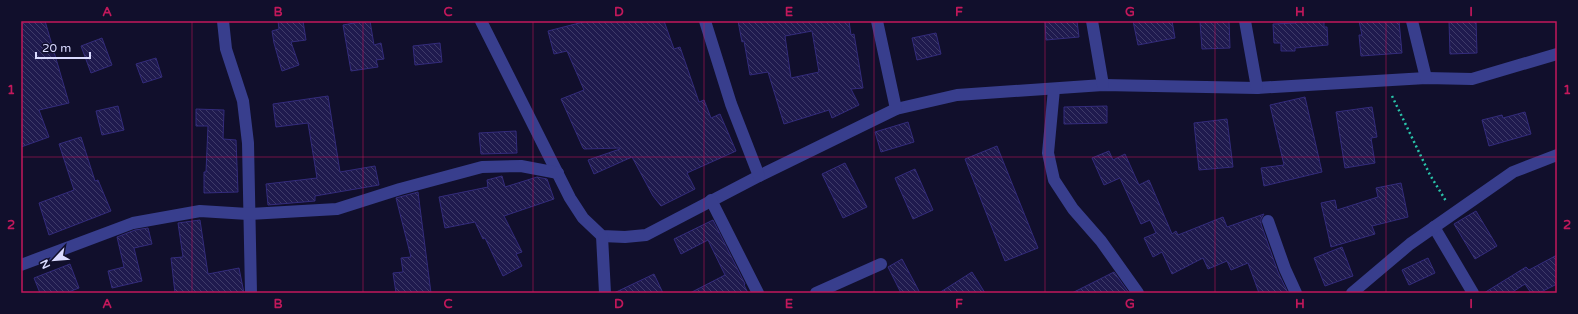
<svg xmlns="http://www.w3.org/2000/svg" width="1578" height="314" viewBox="0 0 1578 314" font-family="'Varela Round',sans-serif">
  <defs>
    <pattern id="building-back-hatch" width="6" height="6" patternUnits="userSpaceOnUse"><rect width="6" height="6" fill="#1f1a4e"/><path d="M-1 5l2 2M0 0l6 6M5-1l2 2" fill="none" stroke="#3f3b69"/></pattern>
  </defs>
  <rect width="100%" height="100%" fill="#110f2c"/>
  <g fill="url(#building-back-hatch)" stroke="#332b7b" fill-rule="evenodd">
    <path d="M 21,21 L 45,21 L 69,103 L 39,110 L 49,137 L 21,147 Z"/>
    <path d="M 278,21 L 303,21 L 306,40 L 291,42 L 299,65 L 282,71 L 274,43 L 272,31 L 279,29 Z"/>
    <path d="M 365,21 L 370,21 L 374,45 L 381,43 L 384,59 L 376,60 L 378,67 L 351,71 L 343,25 Z"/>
    <path d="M 587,21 L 664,21 L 674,49 L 680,47 L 699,102 L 704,100 L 711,118 L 720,114 L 736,151 L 687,173 L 695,189 L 661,206 L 653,196 L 632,157 L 594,174 L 588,160 L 620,149 L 620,148 L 584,149 L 583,148 L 561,99 L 584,90 L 567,51 L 554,54 L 548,31 Z"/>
    <path d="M 738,21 L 849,21 L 851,35 L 854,34 L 863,88 L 851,89 L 859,105 L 832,118 L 829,110 L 784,124 L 768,72 L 750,75 L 744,41 L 742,42 ZM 812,31 L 819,72 L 791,78 L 785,36 Z"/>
    <path d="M 1045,21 L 1077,21 L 1079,37 L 1046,40 Z"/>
    <path d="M 1133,21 L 1172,21 L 1175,38 L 1138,45 Z"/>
    <path d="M 1229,21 L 1230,48 L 1202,49 L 1200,22 Z"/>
    <path d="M 1296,21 L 1324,21 L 1324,27 L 1327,27 L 1328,45 L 1295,48 L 1295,51 L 1281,51 L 1281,43 L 1274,43 L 1273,24 L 1296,23 Z"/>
    <path d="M 1359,21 L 1399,21 L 1402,53 L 1361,56 L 1359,35 L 1362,35 Z"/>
    <path d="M 1449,21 L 1476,21 L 1477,53 L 1450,54 Z"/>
    <path d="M 936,33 L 941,54 L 917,60 L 912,38 Z"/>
    <path d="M 102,38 L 112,65 L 91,73 L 81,46 Z"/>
    <path d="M 440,43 L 442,62 L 415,65 L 413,46 Z"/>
    <path d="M 156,58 L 162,77 L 143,83 L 136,64 Z"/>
    <path d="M 328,96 L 340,172 L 375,166 L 379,185 L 315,196 L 315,201 L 268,205 L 266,184 L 317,178 L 308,123 L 276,127 L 273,104 Z"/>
    <path d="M 1305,97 L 1322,172 L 1264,186 L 1261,168 L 1284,165 L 1270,105 Z"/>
    <path d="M 118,106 L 124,130 L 102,135 L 96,111 Z"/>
    <path d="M 1107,106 L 1107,123 L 1064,124 L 1064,107 Z"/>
    <path d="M 1372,107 L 1377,137 L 1371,138 L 1375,163 L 1345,168 L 1336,112 Z"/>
    <path d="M 196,109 L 224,110 L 223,139 L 236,140 L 238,192 L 204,193 L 204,172 L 206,172 L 208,126 L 196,126 Z"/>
    <path d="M 1525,112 L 1531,134 L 1489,146 L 1482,120 L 1502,115 L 1503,118 Z"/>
    <path d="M 1227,119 L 1233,167 L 1199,170 L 1194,123 Z"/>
    <path d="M 908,122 L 914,142 L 881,152 L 875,132 Z"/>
    <path d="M 516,131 L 517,153 L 481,154 L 479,133 Z"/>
    <path d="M 81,137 L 95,181 L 98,180 L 111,211 L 49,235 L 39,203 L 74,190 L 59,144 Z"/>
    <path d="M 997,146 L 1038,248 L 1005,261 L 965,159 Z"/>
    <path d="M 1109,151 L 1113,160 L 1125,154 L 1139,185 L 1149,180 L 1172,234 L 1176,231 L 1178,235 L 1223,217 L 1227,227 L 1264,214 L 1261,219 L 1261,224 L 1278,272 L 1288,293 L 1259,293 L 1248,263 L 1231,270 L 1227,261 L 1208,269 L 1203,258 L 1172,274 L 1162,252 L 1153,257 L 1144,238 L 1156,233 L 1150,220 L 1141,224 L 1120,178 L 1104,185 L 1092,158 Z"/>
    <path d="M 845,163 L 867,207 L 843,218 L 822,174 Z"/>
    <path d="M 915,169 L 933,210 L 913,219 L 895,178 Z"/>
    <path d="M 502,176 L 505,187 L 537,177 L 547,179 L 554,199 L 504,216 L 522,252 L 516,254 L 522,266 L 503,276 L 485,238 L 483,239 L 475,222 L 445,228 L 439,197 L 488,187 L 487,180 Z"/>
    <path d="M 1401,183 L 1408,217 L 1372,226 L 1375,234 L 1331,247 L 1321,203 L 1335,200 L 1337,210 L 1378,197 L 1376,188 Z"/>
    <path d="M 418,192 L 431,293 L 396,293 L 393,273 L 403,272 L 401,258 L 411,257 L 396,198 Z"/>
    <path d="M 1476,211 L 1497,246 L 1475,259 L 1454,224 Z"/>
    <path d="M 200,220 L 208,274 L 239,268 L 244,293 L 175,293 L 171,258 L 183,257 L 178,223 Z"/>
    <path d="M 713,220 L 745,284 L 744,285 L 748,293 L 690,293 L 725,275 L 708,240 L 681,254 L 674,239 Z"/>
    <path d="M 148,228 L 152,244 L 134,248 L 142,281 L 112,288 L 108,271 L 124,267 L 117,237 L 135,230 Z"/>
    <path d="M 1342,247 L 1353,276 L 1325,286 L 1314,258 Z"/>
    <path d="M 1557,255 L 1557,284 L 1539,293 L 1531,293 L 1525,284 L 1511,293 L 1484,293 L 1526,267 L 1529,270 Z"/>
    <path d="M 1428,258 L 1435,273 L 1409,285 L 1402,270 Z"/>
    <path d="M 902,259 L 920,293 L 901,293 L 888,267 Z"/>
    <path d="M 70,264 L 79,288 L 66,293 L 40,293 L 34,278 Z"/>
    <path d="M 972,272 L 985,293 L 939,293 Z"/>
    <path d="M 1114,272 L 1129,293 L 1072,293 Z"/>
    <path d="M 654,274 L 663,293 L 614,293 Z"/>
  </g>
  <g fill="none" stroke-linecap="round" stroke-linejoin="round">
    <path stroke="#29c4aa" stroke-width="2.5" stroke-dasharray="2 3" stroke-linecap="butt" d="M 1392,96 L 1430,175 L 1446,201"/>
    <g stroke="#383e8d" stroke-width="12">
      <path d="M 223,21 L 226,49 L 243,101 L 248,143 L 251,293"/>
      <path d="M 481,21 L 570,198 L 583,218 L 602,236 L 625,237 L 646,235 L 759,176 L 896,109 L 957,95 L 1103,85 L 1257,88 L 1426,78 L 1472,79 L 1557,54"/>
      <path d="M 705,21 L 731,104 L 759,176"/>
      <path d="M 877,21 L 896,109"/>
      <path d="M 1092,21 L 1103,85"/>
      <path d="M 1245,21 L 1257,88"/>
      <path d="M 1412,21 L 1426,78"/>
      <path d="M 1054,89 L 1048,153 L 1054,180 L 1073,209 L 1101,241 L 1138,293"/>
      <path d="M 711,200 L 758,293"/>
      <path d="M 1268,221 L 1285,269 L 1296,293"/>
      <path d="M 1434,227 L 1473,293"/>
      <path d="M 602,236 L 605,293"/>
      <path d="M 21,265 L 133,223 L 200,211 L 248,214 L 337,209 L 400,189 L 482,167 L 521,166 L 558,173"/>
      <path d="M 816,293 L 881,264"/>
      <path d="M 1352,293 L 1410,244 L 1513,172 L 1557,155"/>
    </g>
  </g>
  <path fill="none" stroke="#c2185b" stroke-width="1" stroke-opacity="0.55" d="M 192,21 L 192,293M 363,21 L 363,293M 533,21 L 533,293M 704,21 L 704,293M 874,21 L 874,293M 1045,21 L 1045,293M 1215,21 L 1215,293M 1386,21 L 1386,293M 21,157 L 1557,157"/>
  <rect width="1578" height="314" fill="none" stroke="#110f2c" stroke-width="44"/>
  <g transform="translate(54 260) rotate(244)" stroke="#110f2c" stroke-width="3" paint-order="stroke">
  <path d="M0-3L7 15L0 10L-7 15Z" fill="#dadaff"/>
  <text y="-6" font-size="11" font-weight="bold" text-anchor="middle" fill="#dadaff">N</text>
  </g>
  <path d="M36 52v6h54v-6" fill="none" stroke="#dadaff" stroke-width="2"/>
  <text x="42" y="52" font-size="12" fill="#dadaff" stroke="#110f2c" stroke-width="3" paint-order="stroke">20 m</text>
  <rect x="22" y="22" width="1534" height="270" fill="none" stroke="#c2185b" stroke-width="1.5"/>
  <g font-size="13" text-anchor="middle" font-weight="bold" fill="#c2185b">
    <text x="107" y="16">A</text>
    <text x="278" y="16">B</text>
    <text x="448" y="16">C</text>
    <text x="619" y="16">D</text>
    <text x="789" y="16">E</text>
    <text x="959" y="16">F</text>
    <text x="1130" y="16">G</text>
    <text x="1300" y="16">H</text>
    <text x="1471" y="16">I</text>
    <text x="11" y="94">1</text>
    <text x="1567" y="94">1</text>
    <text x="11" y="229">2</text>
    <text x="1567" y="229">2</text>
    <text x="107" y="308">A</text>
    <text x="278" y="308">B</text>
    <text x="448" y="308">C</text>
    <text x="619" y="308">D</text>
    <text x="789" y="308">E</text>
    <text x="959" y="308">F</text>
    <text x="1130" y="308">G</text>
    <text x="1300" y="308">H</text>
    <text x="1471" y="308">I</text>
  </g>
</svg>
